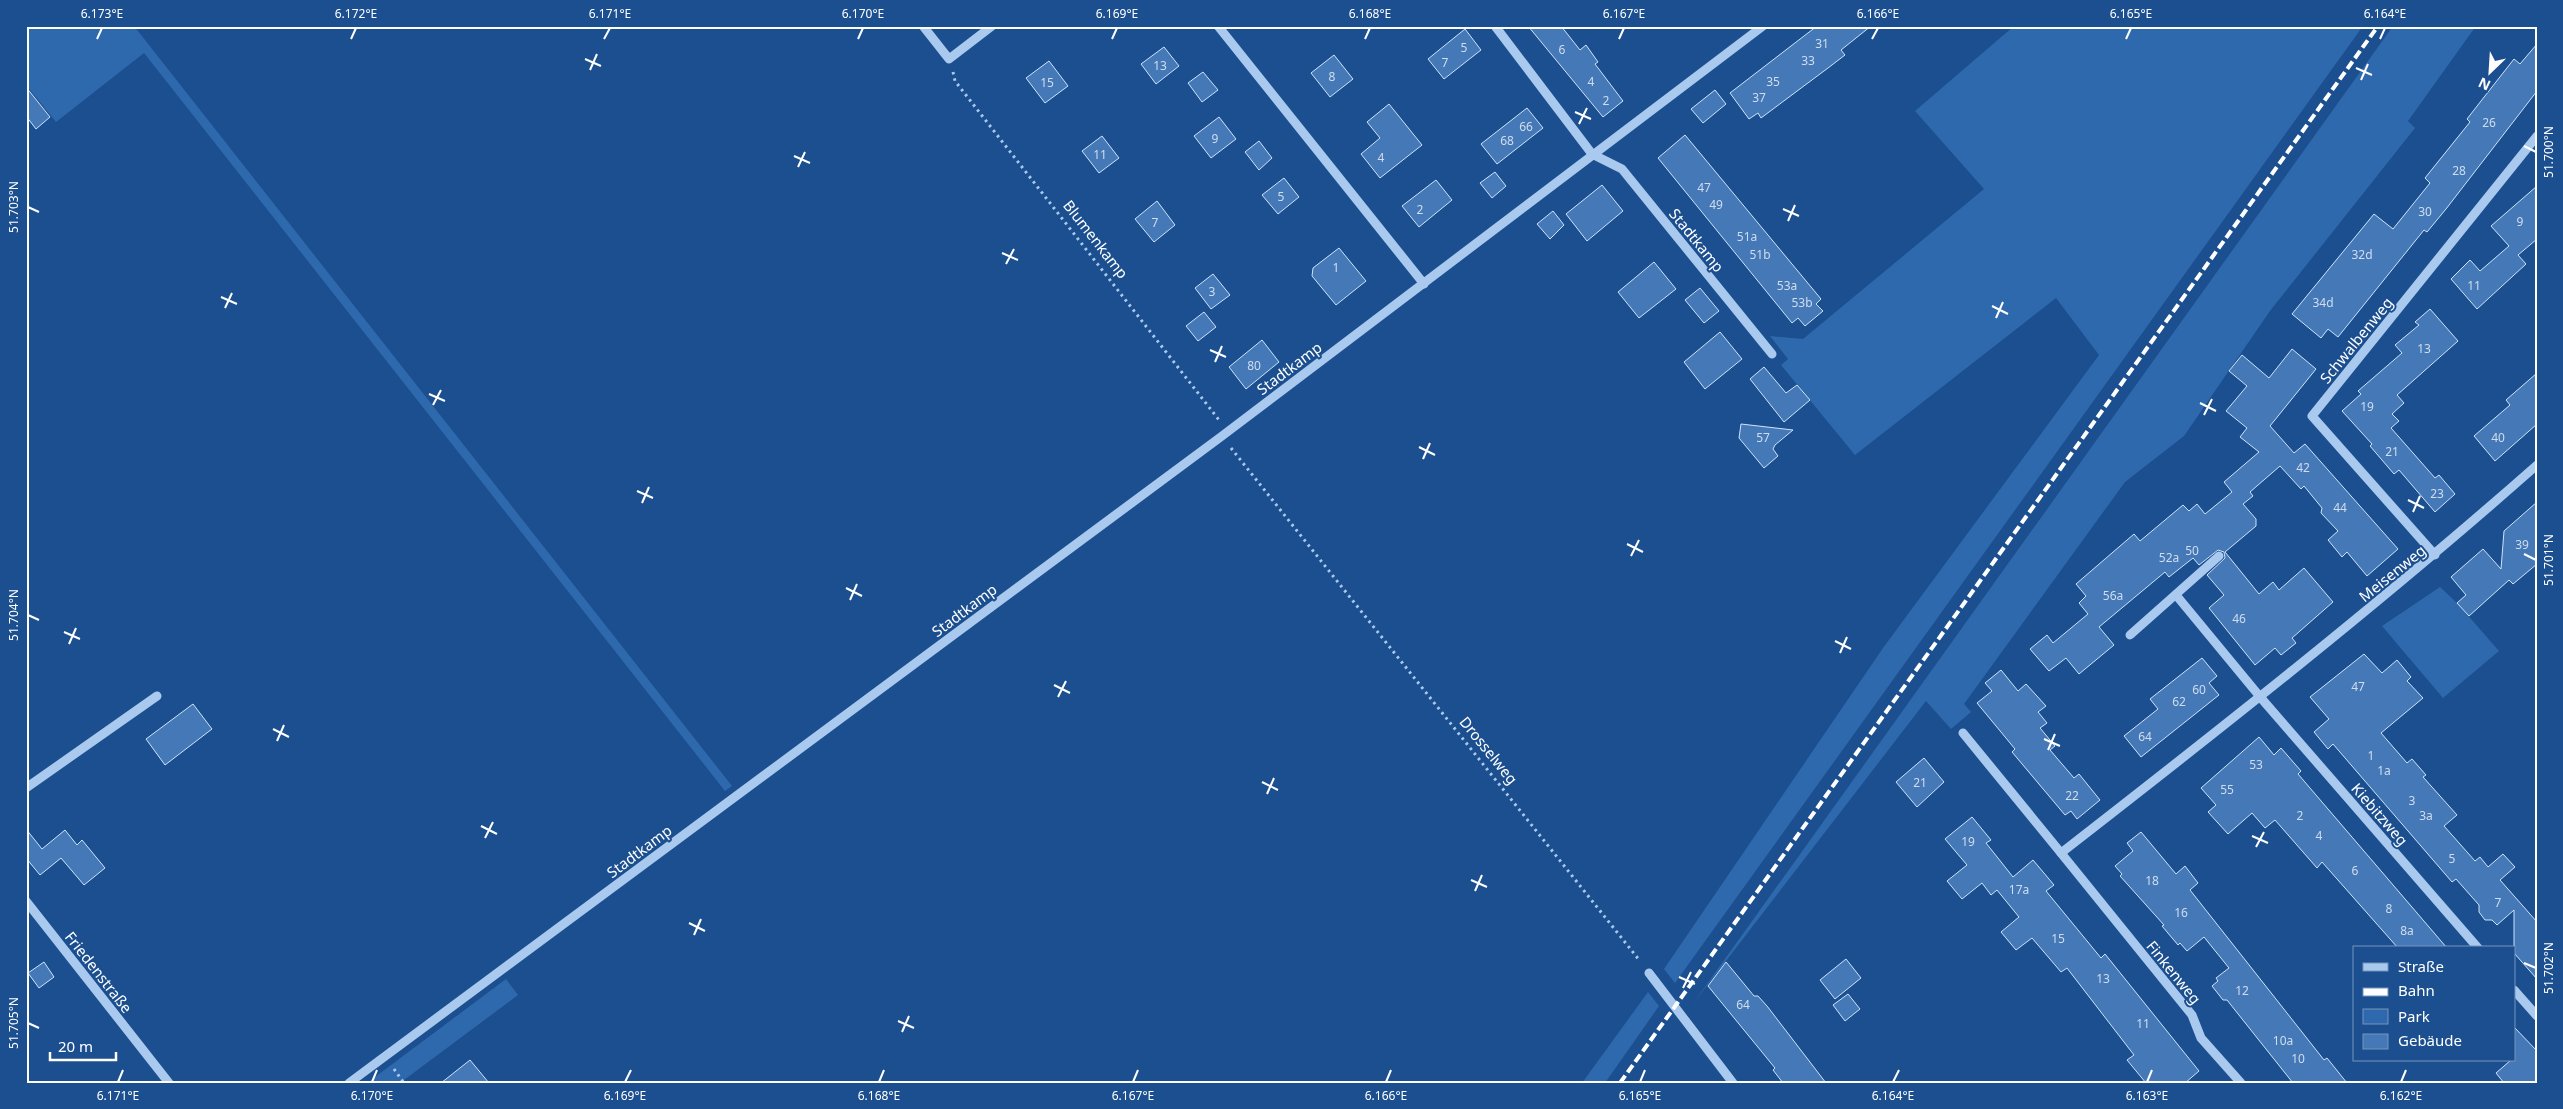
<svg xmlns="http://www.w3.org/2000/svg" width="2563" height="1109" viewBox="0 0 2563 1109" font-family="'Noto Sans',sans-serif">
  <rect width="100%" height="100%" fill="#1b4f8f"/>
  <g fill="#2e69ad">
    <path d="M 26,26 L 134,26 L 732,786 L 725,791 L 144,53 L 56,122 L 26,85 Z"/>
    <path d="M 2014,26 L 2363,26 L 1675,983 L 1664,969 L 1883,648 L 2099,355 L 2056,298 L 1855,455 L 1781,365 L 1788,359 L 1770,336 L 1803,339 L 1984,189 L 1915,111 Z"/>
    <path d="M 2393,26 L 2476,26 L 2408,121 L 2415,128 L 2270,311 L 2184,436 L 2125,482 L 1964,704 L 1971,712 L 1951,729 L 1926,701 L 1692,1005 Z"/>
    <path d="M 2440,587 L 2457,603 L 2499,651 L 2443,698 L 2382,626 Z"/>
    <path d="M 506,979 L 518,995 L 400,1083 L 367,1083 Z"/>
    <path d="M 1648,992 L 1659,1006 L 1605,1083 L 1582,1083 Z"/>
  </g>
  <g fill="#4478b7" stroke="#cfe3fa">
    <path d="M 1528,26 L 1561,26 L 1580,50 L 1586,45 L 1598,62 L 1595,64 L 1623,101 L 1603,117 Z"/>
    <path d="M 1817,26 L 1871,26 L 1841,50 L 1845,55 L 1828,68 L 1761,118 L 1758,113 L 1749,119 L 1730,93 Z"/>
    <path d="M 1465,29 L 1481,50 L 1444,79 L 1428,59 Z"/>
    <path d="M 2537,44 L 2537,91 L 2446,209 L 2427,232 L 2424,230 L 2338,337 L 2328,329 L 2321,338 L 2292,314 L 2374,214 L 2393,229 L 2430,183 L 2425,178 L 2470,122 L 2467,119 L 2481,101 L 2514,59 L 2520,64 Z"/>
    <path d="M 1164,47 L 1179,66 L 1156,84 L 1141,64 Z"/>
    <path d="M 1334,55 L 1353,79 L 1330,97 L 1311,73 Z"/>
    <path d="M 1049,61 L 1068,86 L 1045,103 L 1026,78 Z"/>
    <path d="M 1203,72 L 1218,90 L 1202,102 L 1188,83 Z"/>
    <path d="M 26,87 L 50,117 L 36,129 L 26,116 Z"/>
    <path d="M 1715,90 L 1726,104 L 1703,123 L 1691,109 Z"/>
    <path d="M 1389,104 L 1422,145 L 1380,178 L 1361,154 L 1380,138 L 1367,122 Z"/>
    <path d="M 1527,108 L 1543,128 L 1497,164 L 1481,144 Z"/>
    <path d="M 1219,117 L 1236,139 L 1211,158 L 1194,136 Z"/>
    <path d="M 1685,135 L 1821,299 L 1816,304 L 1823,311 L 1805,326 L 1798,318 L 1792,323 L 1658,158 Z"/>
    <path d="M 1102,136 L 1119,158 L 1099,173 L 1082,151 Z"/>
    <path d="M 1259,141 L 1272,158 L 1259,170 L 1245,152 Z"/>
    <path d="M 1495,172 L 1506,186 L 1492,198 L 1480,183 Z"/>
    <path d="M 1284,178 L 1299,197 L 1278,214 L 1262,195 Z"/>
    <path d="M 1436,180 L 1452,200 L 1419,227 L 1402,206 Z"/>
    <path d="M 1602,185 L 1623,211 L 1587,241 L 1566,214 Z"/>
    <path d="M 2537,186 L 2537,239 L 2518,255 L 2526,264 L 2477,309 L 2451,279 L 2470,260 L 2480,271 L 2509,246 L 2491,226 Z"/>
    <path d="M 1157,201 L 1175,225 L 1154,242 L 1135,219 Z"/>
    <path d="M 1553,211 L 1564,225 L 1550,239 L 1537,224 Z"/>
    <path d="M 1339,248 L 1366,281 L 1336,305 L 1312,276 L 1313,268 Z"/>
    <path d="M 1654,262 L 1676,289 L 1639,318 L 1618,292 Z"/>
    <path d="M 1213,274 L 1230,295 L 1211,309 L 1195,288 Z"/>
    <path d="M 1700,288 L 1719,311 L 1704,323 L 1685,300 Z"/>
    <path d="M 2430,309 L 2458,341 L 2397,395 L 2404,403 L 2392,414 L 2399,421 L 2391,428 L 2435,478 L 2439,475 L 2455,494 L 2435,512 L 2399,470 L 2394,474 L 2370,446 L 2372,444 L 2342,411 L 2361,394 L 2358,391 L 2402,353 L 2395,345 L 2419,325 L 2415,322 Z"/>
    <path d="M 1204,312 L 1216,327 L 1198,341 L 1186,326 Z"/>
    <path d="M 1720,332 L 1742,359 L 1705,389 L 1684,362 Z"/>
    <path d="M 1262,340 L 1279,362 L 1246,389 L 1229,367 Z"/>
    <path d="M 2292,349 L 2316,369 L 2270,426 L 2294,453 L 2305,444 L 2398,549 L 2367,576 L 2347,552 L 2342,557 L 2328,540 L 2338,531 L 2321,513 L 2322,508 L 2304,486 L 2301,489 L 2280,466 L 2250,492 L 2253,496 L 2243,504 L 2256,519 L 2256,526 L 2225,552 L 2259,594 L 2273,582 L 2279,590 L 2304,568 L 2333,602 L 2292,638 L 2296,643 L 2281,655 L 2275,648 L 2255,665 L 2209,608 L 2224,595 L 2207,575 L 2225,558 L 2224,552 L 2218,550 L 2199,565 L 2193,558 L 2169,577 L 2165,572 L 2099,627 L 2114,645 L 2079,674 L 2066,658 L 2049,671 L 2030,649 L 2047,635 L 2053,643 L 2088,614 L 2079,603 L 2086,596 L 2076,584 L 2134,534 L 2140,541 L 2183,505 L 2189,511 L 2197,504 L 2205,514 L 2232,492 L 2224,482 L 2259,452 L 2240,437 L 2247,428 L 2226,411 L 2247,386 L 2229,371 L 2242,355 L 2269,378 Z"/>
    <path d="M 1764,367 L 1786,393 L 1797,385 L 1810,400 L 1784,422 L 1750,379 Z"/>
    <path d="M 2537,373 L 2537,424 L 2495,461 L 2474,436 L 2510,405 L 2506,400 Z"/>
    <path d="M 1741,424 L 1793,430 L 1775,445 L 1773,449 L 1778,456 L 1764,468 L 1739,438 Z"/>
    <path d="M 2537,502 L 2537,564 L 2513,584 L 2509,580 L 2469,616 L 2457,603 L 2466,595 L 2451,577 L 2483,549 L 2501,569 L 2504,531 Z"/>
    <path d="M 2364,654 L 2382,673 L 2397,660 L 2411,677 L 2407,681 L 2423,698 L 2381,733 L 2407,763 L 2412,759 L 2426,775 L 2423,777 L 2457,815 L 2444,826 L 2475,861 L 2480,857 L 2488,867 L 2503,854 L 2515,867 L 2500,880 L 2537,922 L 2537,979 L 2514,953 L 2514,910 L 2497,925 L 2492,920 L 2485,920 L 2479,912 L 2479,905 L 2456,879 L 2452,882 L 2333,744 L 2328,749 L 2314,732 L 2329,719 L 2310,697 Z"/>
    <path d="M 2202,658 L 2217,676 L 2209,683 L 2219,695 L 2141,757 L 2124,736 L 2158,709 L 2150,699 Z"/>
    <path d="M 2001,670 L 2018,691 L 2026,684 L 2046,706 L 2038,712 L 2047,723 L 2040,728 L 2055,746 L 2050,750 L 2074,778 L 2079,774 L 2100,800 L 2077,819 L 2071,811 L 2065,815 L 2012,752 L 2015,749 L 1977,703 L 1992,691 L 1985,683 Z"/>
    <path d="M 193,704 L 212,729 L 165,765 L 146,739 Z"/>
    <path d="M 2259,737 L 2274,755 L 2281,748 L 2301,771 L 2298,774 L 2447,948 L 2398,948 L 2322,862 L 2317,868 L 2275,820 L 2265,828 L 2252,813 L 2228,834 L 2208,812 L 2216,805 L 2201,788 Z"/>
    <path d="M 1924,758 L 1944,782 L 1917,807 L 1896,782 Z"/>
    <path d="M 1972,817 L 1991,840 L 1986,843 L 2013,877 L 2033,860 L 2054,885 L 2046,891 L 2101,958 L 2105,954 L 2199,1071 L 2185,1083 L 2146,1083 L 2127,1060 L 2134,1055 L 2067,968 L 2061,972 L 2032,938 L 2016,950 L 2001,932 L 2019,917 L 1997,890 L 1991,895 L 1982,883 L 1962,899 L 1947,881 L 1967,865 L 1945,839 Z"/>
    <path d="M 26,829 L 42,849 L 65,830 L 77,845 L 82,840 L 105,868 L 84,885 L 61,858 L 40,875 L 26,858 Z"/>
    <path d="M 2141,832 L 2176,874 L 2185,866 L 2198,883 L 2190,890 L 2324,1060 L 2327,1058 L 2347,1083 L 2293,1083 L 2227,1000 L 2223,1000 L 2212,986 L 2218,981 L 2216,978 L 2229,968 L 2204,937 L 2187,951 L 2180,943 L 2178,945 L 2162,926 L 2164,925 L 2120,876 L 2122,874 L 2115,866 L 2133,851 L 2127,843 Z"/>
    <path d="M 1846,959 L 1861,978 L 1835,999 L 1820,980 Z"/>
    <path d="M 44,962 L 54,977 L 39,988 L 28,973 Z"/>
    <path d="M 1726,962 L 1754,996 L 1758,996 L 1767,1006 L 1826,1083 L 1783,1083 L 1773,1070 L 1775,1068 L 1708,986 Z"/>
    <path d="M 1848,994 L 1860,1009 L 1845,1021 L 1833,1005 Z"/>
    <path d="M 2514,1027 L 2537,1051 L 2537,1083 L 2504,1083 L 2496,1073 L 2511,1060 L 2514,1060 Z"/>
    <path d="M 470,1060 L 489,1083 L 441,1083 Z"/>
  </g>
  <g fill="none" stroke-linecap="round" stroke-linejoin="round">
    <g stroke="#a9c9ee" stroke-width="3" stroke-dasharray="2.5 4" stroke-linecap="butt">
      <path d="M 953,72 L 955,81 L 1219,420"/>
      <path d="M 1231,448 L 1640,961"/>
      <path d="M 394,1069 L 404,1083"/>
    </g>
    <g stroke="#a9c9ee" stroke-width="9">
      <path d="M 923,26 L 949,59 L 992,26"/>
      <path d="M 1218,26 L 1424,284"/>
      <path d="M 1495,26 L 1592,154 L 1622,169 L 1772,354"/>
      <path d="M 2435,555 L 2312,416 L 2537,136"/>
      <path d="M 2176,595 L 2261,698 L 2478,948"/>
      <path d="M 2130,635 L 2219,556"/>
      <path d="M 1963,733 L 2061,853"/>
      <path d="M 26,788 L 157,696"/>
      <path d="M 26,901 L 169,1083"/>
      <path d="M 1649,973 L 1733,1083"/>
      <path d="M 2514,990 L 2537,1016"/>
      <path d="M 349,1083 L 1222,436 L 1763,26"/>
      <path d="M 2241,1083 L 2201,1038 L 2192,1015 L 2061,853 C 2223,727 2383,601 2537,465"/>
    </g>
    <path stroke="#fff" stroke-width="4" stroke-dasharray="9 4" stroke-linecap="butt" d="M 1620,1083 L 2378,26"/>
  </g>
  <path fill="none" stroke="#fff" stroke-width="2" d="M 97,39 L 102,28M 351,39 L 356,28M 604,39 L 610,28M 858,39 L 863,28M 1112,39 L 1117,28M 1365,39 L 1370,28M 1619,39 L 1624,28M 1872,39 L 1878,28M 2126,39 L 2131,28M 2380,39 L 2385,28M 585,59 L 601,66M 2356,68 L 2372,75M 590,70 L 597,54M 2361,80 L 2368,64M 1575,112 L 1591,119M 1579,124 L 1587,108M 2524,146 L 2536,152M 794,156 L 810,163M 798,167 L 805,152M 28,207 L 39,212M 1783,209 L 1799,216M 1788,221 L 1795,205M 1002,253 L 1018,260M 1006,264 L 1014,249M 221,297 L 237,304M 1992,306 L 2008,314M 225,308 L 232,293M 1996,318 L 2003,302M 1210,350 L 1226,357M 1215,362 L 1222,346M 429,394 L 445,401M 2200,403 L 2216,411M 433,405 L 441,390M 2204,415 L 2212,399M 1419,447 L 1435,455M 1423,459 L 1430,443M 637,491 L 653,498M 2408,500 L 2424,508M 642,503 L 649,487M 2413,512 L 2420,496M 1627,544 L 1643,552M 2524,554 L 2536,560M 1631,556 L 1639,540M 846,588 L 862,596M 850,600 L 857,584M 28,615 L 39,620M 64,632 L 80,639M 1835,641 L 1851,649M 69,644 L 76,628M 1840,653 L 1847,637M 1054,685 L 1070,693M 1058,697 L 1066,681M 273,729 L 289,737M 2044,739 L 2060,746M 277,741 L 284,725M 2048,750 L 2055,734M 1262,782 L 1278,790M 1267,794 L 1274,778M 481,826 L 497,834M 2252,836 L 2268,843M 485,838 L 493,822M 2256,847 L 2264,832M 1471,880 L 1487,887M 1475,891 L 1482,875M 689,923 L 705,931M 694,935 L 701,919M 2524,963 L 2536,968M 1679,977 L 1695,984M 1683,988 L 1691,972M 898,1021 L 914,1028M 28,1023 L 39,1028M 902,1032 L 909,1016M 118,1082 L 123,1070M 372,1082 L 377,1070M 625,1082 L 631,1070M 879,1082 L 884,1070M 1133,1082 L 1138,1070M 1386,1082 L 1391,1070M 1640,1082 L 1645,1070M 1893,1082 L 1899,1070M 2147,1082 L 2152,1070M 2401,1082 L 2406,1070"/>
  <g text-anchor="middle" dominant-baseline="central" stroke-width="4" stroke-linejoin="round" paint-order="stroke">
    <g font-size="12" fill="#d0dded">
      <text x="1822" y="43">31</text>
      <text x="1464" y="47">5</text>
      <text x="1562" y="49">6</text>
      <text x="1808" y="60">33</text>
      <text x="1445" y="62">7</text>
      <text x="1160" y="65">13</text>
      <text x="1332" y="76">8</text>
      <text x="1591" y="81">4</text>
      <text x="1773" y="81">35</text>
      <text x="1047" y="82">15</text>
      <text x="1759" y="97">37</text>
      <text x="1606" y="100">2</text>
      <text x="2489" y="122">26</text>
      <text x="1526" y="126">66</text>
      <text x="1215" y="138">9</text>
      <text x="1507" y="140">68</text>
      <text x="1100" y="154">11</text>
      <text x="1381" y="157">4</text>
      <text x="2459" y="170">28</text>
      <text x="1704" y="187">47</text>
      <text x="1281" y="196">5</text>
      <text x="1716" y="204">49</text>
      <text x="1420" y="209">2</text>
      <text x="2425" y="211">30</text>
      <text x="2520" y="221">9</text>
      <text x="1155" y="222">7</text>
      <text x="1747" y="236">51a</text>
      <text x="1760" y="254">51b</text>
      <text x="2362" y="254">32d</text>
      <text x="1336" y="267">1</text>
      <text x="1787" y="285">53a</text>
      <text x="2474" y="285">11</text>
      <text x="1212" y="291">3</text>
      <text x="1802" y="302">53b</text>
      <text x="2323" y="302">34d</text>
      <text x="2424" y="348">13</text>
      <text x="1254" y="365">80</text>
      <text x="2367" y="406">19</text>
      <text x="1763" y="437">57</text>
      <text x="2498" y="437">40</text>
      <text x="2392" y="451">21</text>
      <text x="2303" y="467">42</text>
      <text x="2437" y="493">23</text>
      <text x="2340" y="507">44</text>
      <text x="2522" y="544">39</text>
      <text x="2192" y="550">50</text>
      <text x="2169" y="557">52a</text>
      <text x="2113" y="595">56a</text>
      <text x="2239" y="618">46</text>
      <text x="2358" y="686">47</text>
      <text x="2199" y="689">60</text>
      <text x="2179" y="701">62</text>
      <text x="2145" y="736">64</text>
      <text x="2371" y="755">1</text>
      <text x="2256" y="764">53</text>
      <text x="2384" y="770">1a</text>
      <text x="1920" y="782">21</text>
      <text x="2227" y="789">55</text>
      <text x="2072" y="795">22</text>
      <text x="2412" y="800">3</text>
      <text x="2300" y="815">2</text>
      <text x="2426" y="815">3a</text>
      <text x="2319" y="835">4</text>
      <text x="1968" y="841">19</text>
      <text x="2452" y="858">5</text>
      <text x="2355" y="870">6</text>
      <text x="2152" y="880">18</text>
      <text x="2019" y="889">17a</text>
      <text x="2498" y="902">7</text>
      <text x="2389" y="908">8</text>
      <text x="2181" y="912">16</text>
      <text x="2407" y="930">8a</text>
      <text x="2058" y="938">15</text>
      <text x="2103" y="978">13</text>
      <text x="2242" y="990">12</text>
      <text x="1743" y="1004">64</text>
      <text x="2143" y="1023">11</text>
      <text x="2283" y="1040">10a</text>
      <text x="2298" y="1058">10</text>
    </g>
    <g font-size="15" fill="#fff" stroke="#1b4f8f">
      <text transform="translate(1096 239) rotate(52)">Blumenkamp</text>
      <text transform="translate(1697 240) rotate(51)">Stadtkamp</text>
      <text transform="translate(2356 340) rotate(-51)">Schwalbenweg</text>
      <text transform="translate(1289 368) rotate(-37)">Stadtkamp</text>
      <text transform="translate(2392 573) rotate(-39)">Meisenweg</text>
      <text transform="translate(964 610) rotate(-37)">Stadtkamp</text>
      <text transform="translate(1489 750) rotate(51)">Drosselweg</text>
      <text transform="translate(2380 814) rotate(49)">Kiebitzweg</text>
      <text transform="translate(639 851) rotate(-37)">Stadtkamp</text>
      <text transform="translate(99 972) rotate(52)">Friedenstraße</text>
      <text transform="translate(2174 972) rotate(51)">Finkenweg</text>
    </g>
  </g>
  <rect width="2563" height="1109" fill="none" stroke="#1b4f8f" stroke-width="55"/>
  <rect x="2353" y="946" width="162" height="115" fill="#1b4f8f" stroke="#7695bc"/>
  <rect x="2363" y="963" width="25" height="8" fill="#a9c9ee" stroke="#7695bc"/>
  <text x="2398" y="972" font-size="15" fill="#ffffff">Straße</text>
  <rect x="2363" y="988" width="25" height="8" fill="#ffffff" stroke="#7695bc"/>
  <text x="2398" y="996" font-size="15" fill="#ffffff">Bahn</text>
  <rect x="2363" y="1009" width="25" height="15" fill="#2e69ad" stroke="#7695bc"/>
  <text x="2398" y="1022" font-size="15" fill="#ffffff">Park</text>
  <rect x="2363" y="1034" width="25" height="15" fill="#4478b7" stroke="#7695bc"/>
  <text x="2398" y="1046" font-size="15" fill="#ffffff">Gebäude</text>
  <g transform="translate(2490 72) rotate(205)" stroke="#1b4f8f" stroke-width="4" paint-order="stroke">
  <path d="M0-4L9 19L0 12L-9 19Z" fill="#ffffff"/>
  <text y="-8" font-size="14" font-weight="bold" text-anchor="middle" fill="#ffffff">N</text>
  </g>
  <path d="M50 1052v8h66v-8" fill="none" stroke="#ffffff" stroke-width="2.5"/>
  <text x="58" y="1052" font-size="15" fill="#ffffff" stroke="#1b4f8f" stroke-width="4" paint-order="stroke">20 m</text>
  <rect x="28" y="28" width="2508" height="1054" fill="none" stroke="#fff" stroke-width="2"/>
  <g font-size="12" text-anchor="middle" fill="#fff">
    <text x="102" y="18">6.173°E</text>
    <text x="356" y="18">6.172°E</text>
    <text x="610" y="18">6.171°E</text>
    <text x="863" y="18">6.170°E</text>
    <text x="1117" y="18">6.169°E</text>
    <text x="1370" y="18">6.168°E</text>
    <text x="1624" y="18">6.167°E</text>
    <text x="1878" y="18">6.166°E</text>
    <text x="2131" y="18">6.165°E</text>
    <text x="2385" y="18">6.164°E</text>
    <text transform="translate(2549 152) rotate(-90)" y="4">51.700°N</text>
    <text transform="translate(14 207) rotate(-90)" y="4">51.703°N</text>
    <text transform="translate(2549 560) rotate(-90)" y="4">51.701°N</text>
    <text transform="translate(14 615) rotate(-90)" y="4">51.704°N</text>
    <text transform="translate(2549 968) rotate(-90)" y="4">51.702°N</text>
    <text transform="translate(14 1023) rotate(-90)" y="4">51.705°N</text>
    <text x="118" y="1100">6.171°E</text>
    <text x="372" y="1100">6.170°E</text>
    <text x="625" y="1100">6.169°E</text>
    <text x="879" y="1100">6.168°E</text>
    <text x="1133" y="1100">6.167°E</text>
    <text x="1386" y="1100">6.166°E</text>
    <text x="1640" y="1100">6.165°E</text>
    <text x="1893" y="1100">6.164°E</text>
    <text x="2147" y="1100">6.163°E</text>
    <text x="2401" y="1100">6.162°E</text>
  </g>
</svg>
